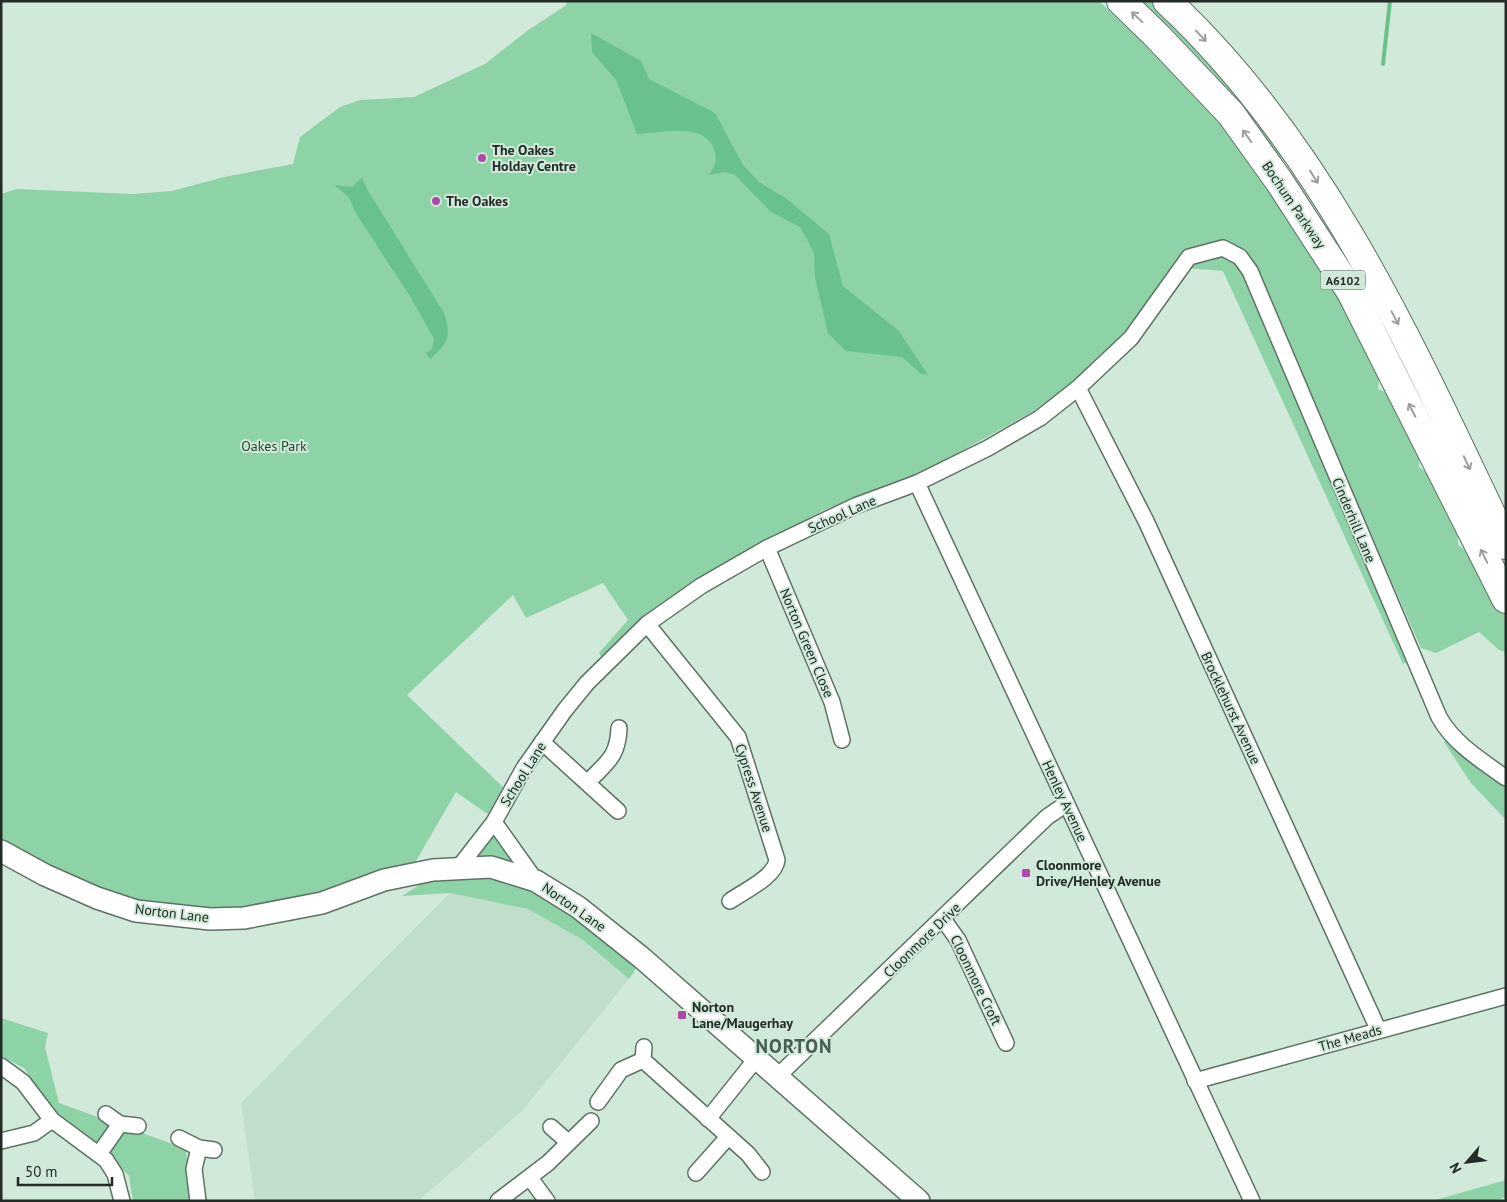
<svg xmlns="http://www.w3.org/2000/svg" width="1507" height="1202" viewBox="0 0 1507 1202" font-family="'PT Sans',sans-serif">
  <rect width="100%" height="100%" fill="#d1e9d9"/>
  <path fill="#c0deca" d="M 450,893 L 528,909 L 583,940 L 629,979 L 522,1111 L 418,1201 L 255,1201 L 241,1103 Z"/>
  <g fill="#8ed3a8">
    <path d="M 568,1 L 1099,1 L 1213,110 L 1340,291 L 1380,370 L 1378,389 L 1392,395 L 1420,448 L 1419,467 L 1433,476 L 1458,527 L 1458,545 L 1475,557 L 1506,616 L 1506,652 L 1499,650 L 1479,632 L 1436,653 L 1421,648 L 1245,250 L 1226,239 L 1194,251 L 1127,336 L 1059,397 L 920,474 L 824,510 L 695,581 L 604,662 L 599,653 L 628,620 L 603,583 L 526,618 L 513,595 L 407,695 L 508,792 L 492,817 L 456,792 L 416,861 L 282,905 L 207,911 L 154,905 L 111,896 L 10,846 L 1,840 L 1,194 L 17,189 L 133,194 L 172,191 L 224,177 L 293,164 L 300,137 L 340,107 L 360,100 L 414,97 L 485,64 L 527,31 L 565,6 Z"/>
    <path d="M 1133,1 L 1156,1 L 1181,25 L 1276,144 L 1285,170 Z"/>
    <path d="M 1220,256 L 1232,259 L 1244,277 L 1410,661 L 1403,664 L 1223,271 L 1187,268 L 1199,260 Z"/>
    <path d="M 1447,739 L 1506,784 L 1506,820 L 1471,783 L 1444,742 Z"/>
    <path d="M 493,830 L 517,862 L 475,856 Z"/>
    <path d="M 487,873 C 548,885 592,926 639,964 L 629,979 L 583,940 L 528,909 L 450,893 L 402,896 L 430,878 Z"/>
    <path d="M 1,1018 L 48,1033 L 45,1047 L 59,1103 L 186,1149 L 191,1201 L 133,1201 L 129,1176 L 95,1141 L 52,1108 L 24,1068 L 1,1056 Z"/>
    <path d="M 1506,1180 L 1506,1197 L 1495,1201 L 1432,1201 Z"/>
  </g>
  <g fill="#69c28e">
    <path d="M 591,33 L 641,61 L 649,79 L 715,113 L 743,165 L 759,182 L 787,199 L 829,234 L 843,286 L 899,331 L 928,375 L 921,374 L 902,357 L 846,351 L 828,333 L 815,278 L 814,253 L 800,227 L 771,212 L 735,175 L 724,172 L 709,175 C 716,164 718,159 713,147 C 702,122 659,133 637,134 L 616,80 L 592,52 Z"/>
    <path d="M 362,177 L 367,189 L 444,313 C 452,337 448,343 430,359 L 426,353 L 432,349 L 434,339 L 411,298 L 355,212 L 349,197 L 334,185 L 352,187 Z"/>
  </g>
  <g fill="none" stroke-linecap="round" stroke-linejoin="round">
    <path stroke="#69c28e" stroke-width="4" d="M 1383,64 L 1390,1"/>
    <defs>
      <g id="street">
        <path d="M 1078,388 L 1146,521 L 1378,1029"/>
        <path d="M 917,483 L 1252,1201"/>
        <path d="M 767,548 L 832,702 L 842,740"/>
        <path d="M 647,624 L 738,737 L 777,860 C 775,877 744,891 730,901"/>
        <path d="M 542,742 L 618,811"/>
        <path d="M 588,782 C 607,762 618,757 619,728"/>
        <path d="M 494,822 L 536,881"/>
        <path d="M 459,867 L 494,822 L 524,768 L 565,710 L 587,683 L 647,624 L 701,586 L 767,548 L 855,506 L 917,483 L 988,448 L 1040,418 L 1078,388 L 1131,338 L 1189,257 L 1223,248 L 1240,257 L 1250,271 L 1439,717 C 1454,744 1481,760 1506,778"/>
        <path d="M 943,919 L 958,940 L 1006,1043"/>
        <path d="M 644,1047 L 643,1060 L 748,1154 L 762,1172"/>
        <path d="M 1,1066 L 23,1082 L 52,1120 L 106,1160 L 115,1174 L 122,1201"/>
        <path d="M 778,1076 L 1047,817 L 1066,804"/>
        <path d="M 1195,1081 L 1506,996"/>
        <path d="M 598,1102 L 621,1070 L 643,1060"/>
        <path d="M 106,1114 L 120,1124 L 138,1126"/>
        <path d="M 708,1119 L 756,1059"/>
        <path d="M 551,1127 L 568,1142"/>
        <path d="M 179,1138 L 199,1148 L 214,1150"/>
        <path d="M 1,1141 L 34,1133 L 52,1120"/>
        <path d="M 99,1154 L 120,1124"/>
        <path d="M 696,1173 L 728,1137"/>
        <path d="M 530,1178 L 547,1201"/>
        <path d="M 198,1201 L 194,1169 L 199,1148"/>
        <path d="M 498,1201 L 548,1163 L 591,1121"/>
      </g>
      <path id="secondary" d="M 1,851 L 45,875 L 97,898 L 136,911 L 210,919 L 244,918 L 322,903 L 384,880 L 433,870 L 491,867 L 536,881 L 578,907 L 642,958 L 919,1201"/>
      <g id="highway">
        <path d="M 1121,1 L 1157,36 L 1231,114 L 1279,181 L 1351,292 L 1506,599"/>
        <path d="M 1167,1 C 1326,149 1414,352 1506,545"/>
      </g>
    </defs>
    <use href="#street" stroke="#5d7264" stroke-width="18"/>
    <use href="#secondary" stroke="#5d7264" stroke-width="24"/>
    <use href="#highway" stroke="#5d7264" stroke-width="30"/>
    <use href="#street" stroke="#fff" stroke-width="15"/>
    <use href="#secondary" stroke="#fff" stroke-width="21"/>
    <use href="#highway" stroke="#fff" stroke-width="28"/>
  </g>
  <defs><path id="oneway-shaft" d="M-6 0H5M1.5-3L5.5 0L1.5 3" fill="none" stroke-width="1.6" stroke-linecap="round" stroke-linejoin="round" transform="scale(1.25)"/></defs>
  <g stroke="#9ca09d">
    <use href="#oneway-shaft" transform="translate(1137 17) rotate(-137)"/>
    <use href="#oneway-shaft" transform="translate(1201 36) rotate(46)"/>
    <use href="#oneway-shaft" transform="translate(1247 136) rotate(-126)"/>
    <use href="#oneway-shaft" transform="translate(1314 177) rotate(58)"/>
    <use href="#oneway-shaft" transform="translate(1395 318) rotate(62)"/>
    <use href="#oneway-shaft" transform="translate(1412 410) rotate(-117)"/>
    <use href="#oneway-shaft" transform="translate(1467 463) rotate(65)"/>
    <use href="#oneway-shaft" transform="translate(1484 556) rotate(-116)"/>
  </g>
  <g fill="#b147a8" stroke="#d1e9d9" stroke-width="2">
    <circle cx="482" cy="158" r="5"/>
    <circle cx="436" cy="201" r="5"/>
    <rect x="1021" y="868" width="10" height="10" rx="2.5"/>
    <rect x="677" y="1010" width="10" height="10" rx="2.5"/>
  </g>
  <g text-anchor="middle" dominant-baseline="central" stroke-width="4" stroke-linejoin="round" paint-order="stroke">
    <rect fill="#d1e9d9" stroke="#56645b" stroke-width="1" x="1320.5" y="270.5" width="45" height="19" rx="4"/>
    <g font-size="12" font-weight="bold" fill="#222b25">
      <text x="1343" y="280">A6102</text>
    </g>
    <g font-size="14" font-weight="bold" fill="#222b25" stroke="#d1e9d9" text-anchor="start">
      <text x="492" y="150">The Oakes<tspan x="492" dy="16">Holday Centre</tspan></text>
      <text x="446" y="201">The Oakes</text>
      <text x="1036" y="865">Cloonmore<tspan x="1036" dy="16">Drive/Henley Avenue</tspan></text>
      <text x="692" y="1007">Norton<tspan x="692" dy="16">Lane/Maugerhay</tspan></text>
    </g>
    <g font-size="14" fill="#222b25" stroke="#d1e9d9">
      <text transform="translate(1294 205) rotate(56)">Bochum Parkway</text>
      <text transform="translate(842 514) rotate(-24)">School Lane</text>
      <text transform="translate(1354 520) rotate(67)">Cinderhill Lane</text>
      <text transform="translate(807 643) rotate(67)">Norton Green Close</text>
      <text transform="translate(1231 708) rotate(65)">Brocklehurst Avenue</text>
      <text transform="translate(523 774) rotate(-58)">School Lane</text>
      <text transform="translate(754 788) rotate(72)">Cypress Avenue</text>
      <text transform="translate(1065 801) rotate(65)">Henley Avenue</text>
      <text transform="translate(574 907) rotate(35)">Norton Lane</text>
      <text transform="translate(172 913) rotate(7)">Norton Lane</text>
      <text transform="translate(922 940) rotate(-44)">Cloonmore Drive</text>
      <text transform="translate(976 980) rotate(64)">Cloonmore Croft</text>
      <text transform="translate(1350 1038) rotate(-16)">The Meads</text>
    </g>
    <g font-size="14" fill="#1f452f" stroke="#d1e9d9">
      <text x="274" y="446">Oakes Park</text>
    </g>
    <g font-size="19" font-weight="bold" letter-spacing="1" fill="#485c4f" stroke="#d1e9d9">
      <text x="794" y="1046">NORTON</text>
    </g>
  </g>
  <rect width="1507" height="1202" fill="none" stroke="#222b25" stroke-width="5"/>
  <g transform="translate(1467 1162) rotate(242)" stroke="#d1e9d9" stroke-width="4" paint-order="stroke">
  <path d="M0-4L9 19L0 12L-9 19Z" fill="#222b25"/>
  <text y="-8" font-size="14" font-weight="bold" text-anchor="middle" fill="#222b25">N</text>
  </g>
  <path d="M18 1177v8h94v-8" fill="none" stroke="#222b25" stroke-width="2.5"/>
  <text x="25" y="1177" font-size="15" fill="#222b25" stroke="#d1e9d9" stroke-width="4" paint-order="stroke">50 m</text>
</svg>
